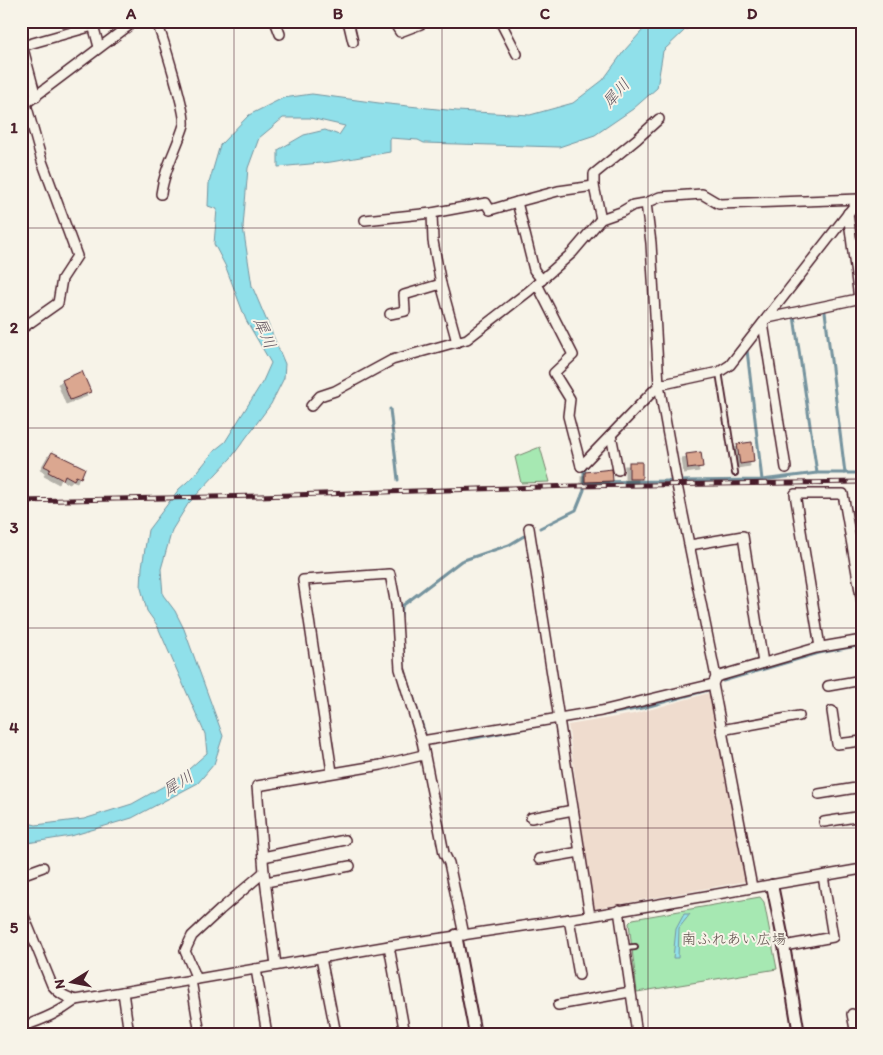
<svg xmlns="http://www.w3.org/2000/svg" width="883" height="1055" viewBox="0 0 883 1055" font-family="Itim,'Klee One',sans-serif">
  <defs>
    <filter id="shadow"><feDropShadow dx="-4" dy="4" stdDeviation="0" flood-color="#0004"/></filter>
  </defs>
  <rect width="100%" height="100%" fill="#f7f3e8"/>
  <filter id="ink" filterUnits="userSpaceOnUse"><feTurbulence type="fractalNoise" baseFrequency=".02" numOctaves="2"/><feDisplacementMap in="SourceGraphic" scale="10" xChannelSelector="R" yChannelSelector="G"/><feConvolveMatrix kernelMatrix="1 2 1 2 8 2 1 2 1" color-interpolation-filters="sRGB"/></filter>
  <g filter="url(#ink)">
    <path fill="#efdcce" d="M 712,692 L 747,881 L 593,909 L 568,725 L 634,714 Z"/>
    <g fill="#a6e8b2" stroke="#78846e">
      <path d="M 540,447 L 550,482 L 521,483 L 515,457 Z"/>
      <path d="M 760,897 L 764,902 L 777,969 L 637,992 L 629,923 L 633,919 Z"/>
    </g>
    <g fill="#90e0ea" stroke="#74939e">
      <path d="M 651,21 L 704,21 L 685,30 L 663,51 L 657,88 L 633,109 L 595,135 L 559,147 L 424,143 L 418,140 L 390,138 L 390,152 L 331,162 L 278,167 L 278,150 L 304,135 L 325,130 L 339,135 L 345,126 L 310,118 L 283,118 L 259,138 L 248,168 L 243,227 L 252,286 L 285,364 L 284,378 L 271,404 L 231,458 L 188,504 L 172,530 L 161,569 L 163,595 L 175,611 L 184,629 L 223,736 L 214,764 L 198,783 L 132,818 L 71,836 L 21,844 L 21,821 L 36,825 L 84,819 L 132,804 L 180,777 L 207,753 L 205,734 L 157,625 L 147,611 L 141,588 L 142,567 L 148,530 L 179,489 L 194,476 L 215,450 L 225,442 L 263,381 L 271,363 L 246,320 L 225,265 L 214,244 L 217,209 L 208,206 L 209,183 L 220,145 L 249,115 L 283,98 L 312,94 L 379,103 L 457,111 L 530,115 L 573,103 L 603,80 L 624,51 Z"/>
      <path d="M 684,914 L 690,914 L 679,928 L 678,958 L 673,958 L 676,929 Z"/>
    </g>
    <g fill="none" stroke-linecap="round" stroke-linejoin="round">
      <g stroke="#74939e" stroke-width="3">
        <path d="M 825,312 L 845,473"/>
        <path d="M 794,316 L 817,473"/>
        <path d="M 747,350 L 762,480"/>
        <path d="M 390,409 L 398,480"/>
        <path d="M 682,481 L 762,480 L 817,473 L 862,473"/>
        <path d="M 584,482 L 674,481"/>
        <path d="M 540,528 L 576,510 L 584,490 L 584,471 L 588,465"/>
        <path d="M 401,617 L 402,606 L 461,561 L 509,545 L 524,536"/>
        <path d="M 403,648 L 404,668 L 425,734"/>
        <path d="M 723,681 L 819,653 L 862,645"/>
        <path d="M 603,715 L 642,708 L 708,690"/>
        <path d="M 580,719 L 594,717"/>
        <path d="M 470,739 L 547,724"/>
      </g>
    </g>
    <g fill="#dba790" stroke="#4a1f2b" filter="url(#shadow)">
      <path d="M 82,371 L 91,392 L 70,400 L 62,380 Z"/>
      <path d="M 752,442 L 754,462 L 740,464 L 737,444 Z"/>
      <path d="M 52,452 L 85,468 L 81,478 L 76,476 L 74,480 L 65,475 L 63,480 L 48,472 L 50,469 L 44,466 Z"/>
      <path d="M 701,452 L 703,467 L 688,469 L 686,454 Z"/>
      <rect x="629" y="462" width="13" height="17"/>
      <path d="M 612,469 L 613,481 L 585,482 L 585,472 Z"/>
    </g>
    <g fill="none" stroke-linecap="round" stroke-linejoin="round">
      <defs>
        <g id="service">
          <path d="M 719,372 L 735,473"/>
          <path d="M 625,948 L 635,947"/>
        </g>
        <g id="minor">
          <path d="M 92,21 L 99,47"/>
          <path d="M 156,21 C 162,34 187,115 184,125 C 177,148 164,169 161,194"/>
          <path d="M 275,21 L 280,34"/>
          <path d="M 348,21 L 353,42"/>
          <path d="M 393,21 L 400,32 L 421,24 L 422,21"/>
          <path d="M 500,21 L 517,54"/>
          <path d="M 21,41 L 36,97"/>
          <path d="M 22,46 L 93,26"/>
          <path d="M 21,107 L 135,21"/>
          <path d="M 517,202 L 558,191 L 594,186"/>
          <path d="M 646,203 L 651,243 L 659,385 L 677,485 L 716,677 L 713,684 L 752,887"/>
          <path d="M 432,213 L 433,241 L 441,284 L 457,342"/>
          <path d="M 848,213 L 859,299"/>
          <path d="M 601,219 L 594,186 L 594,174 L 637,139 L 659,119"/>
          <path d="M 365,220 L 432,213 L 486,203 L 490,210 L 517,202 L 534,270 L 542,280"/>
          <path d="M 537,284 L 573,355 L 554,373 L 570,399 L 568,416 L 581,466"/>
          <path d="M 390,314 L 405,311 L 404,295 L 441,284"/>
          <path d="M 768,318 L 862,298"/>
          <path d="M 763,323 L 786,468"/>
          <path d="M 21,329 L 58,303 L 62,279 L 77,256 L 42,161 L 26,104"/>
          <path d="M 311,406 L 320,396 L 335,391 L 392,360 L 467,339 L 529,291 L 572,253 L 601,219 L 621,212 L 633,205 L 646,203 L 660,197 L 702,194 L 719,204 L 859,199"/>
          <path d="M 611,435 L 618,470"/>
          <path d="M 581,466 L 659,385 L 719,372 L 730,365 L 861,197"/>
          <path d="M 529,528 L 590,916"/>
          <path d="M 690,545 L 743,536 L 763,663"/>
          <path d="M 820,647 L 795,494 L 843,494 L 862,602"/>
          <path d="M 716,677 L 816,648 L 862,640"/>
          <path d="M 828,686 L 862,680"/>
          <path d="M 832,711 L 837,744 L 862,741"/>
          <path d="M 721,730 L 799,716"/>
          <path d="M 422,741 L 601,711 L 713,684"/>
          <path d="M 332,772 L 303,580 L 390,574 L 396,605 L 400,669 L 422,741 L 444,853 L 449,863 L 464,935"/>
          <path d="M 819,794 L 862,787"/>
          <path d="M 531,818 L 573,810"/>
          <path d="M 824,822 L 862,816"/>
          <path d="M 263,857 L 345,840"/>
          <path d="M 539,859 L 580,852"/>
          <path d="M 21,875 L 43,867"/>
          <path d="M 266,882 L 350,866"/>
          <path d="M 21,909 L 52,985 C 59,994 66,997 76,1000 L 389,946 L 590,916 L 862,869"/>
          <path d="M 619,910 L 637,1034"/>
          <path d="M 569,919 L 579,975"/>
          <path d="M 389,946 L 405,1034"/>
          <path d="M 784,946 L 833,937 L 823,876"/>
          <path d="M 321,958 L 336,1034"/>
          <path d="M 276,965 L 264,872 L 257,786 L 381,765 L 423,755"/>
          <path d="M 256,969 L 267,1034"/>
          <path d="M 197,979 L 185,951 L 192,936 L 220,910 L 264,872"/>
          <path d="M 191,980 L 200,1034"/>
          <path d="M 123,992 L 129,1034"/>
          <path d="M 558,1005 L 630,992"/>
          <path d="M 852,1014 L 856,1034"/>
          <path d="M 21,1027 C 42,1020 59,1013 76,1000"/>
        </g>
        <g id="tertiary">
          <path d="M 772,885 L 782,934 L 799,1034"/>
          <path d="M 456,935 L 475,1034"/>
        </g>
      </defs>
      <use href="#service" stroke="#4a1f2b" stroke-width="8"/>
      <use href="#minor" stroke="#4a1f2b" stroke-width="12"/>
      <use href="#tertiary" stroke="#4a1f2b" stroke-width="14"/>
      <use href="#service" stroke="#f7f3e8" stroke-width="4.5"/>
      <use href="#minor" stroke="#f7f3e8" stroke-width="9"/>
      <use href="#tertiary" stroke="#f7f3e8" stroke-width="10"/>
      <defs>
        <path id="rail" d="M 21,501 L 260,496 L 574,486 L 862,482"/>
      </defs>
      <use href="#rail" stroke="#4a1f2b" stroke-width="5"/>
      <use href="#rail" stroke="#f7f3e8" stroke-width="3" stroke-dasharray="9" stroke-linecap="butt"/>
    </g>
  </g>
  <path fill="none" stroke="#4a1f2b" stroke-width="1" stroke-opacity="0.55" d="M 234,21 L 234,1034M 442,21 L 442,1034M 648,21 L 648,1034M 21,228 L 862,228M 21,428 L 862,428M 21,628 L 862,628M 21,828 L 862,828"/>
  <g text-anchor="middle" dominant-baseline="central" stroke-width="4" stroke-linejoin="round" paint-order="stroke">
    <g font-size="15" fill="#61514d" stroke="#f7f3e8">
      <text x="734" y="939">南ふれあい広場</text>
    </g>
    <g font-size="16" font-style="italic" fill="#5c4f5b" stroke="#f7f3e8">
      <text transform="translate(616 93) rotate(-48)">犀川</text>
      <text transform="translate(265 333) rotate(67)">犀川</text>
      <text transform="translate(178 783) rotate(-32)">犀川</text>
    </g>
  </g>
  <rect width="883" height="1055" fill="none" stroke="#f7f3e8" stroke-width="55"/>
  <g transform="translate(72 982) rotate(260)" stroke="#f7f3e8" stroke-width="4" paint-order="stroke">
  <path d="M0-4L9 19L0 12L-9 19Z" fill="#4a1f2b"/>
  <text y="-8" font-size="14" font-weight="bold" text-anchor="middle" fill="#4a1f2b">N</text>
  </g>
  <rect x="28" y="28" width="828" height="1000" fill="none" stroke="#4a1f2b" stroke-width="2"/>
  <g font-size="16" text-anchor="middle" font-weight="bold" fill="#4a1f2b">
    <text x="131" y="19">A</text>
    <text x="338" y="19">B</text>
    <text x="545" y="19">C</text>
    <text x="752" y="19">D</text>
    <text x="14" y="133">1</text>
    <text x="14" y="333">2</text>
    <text x="14" y="533">3</text>
    <text x="14" y="733">4</text>
    <text x="14" y="933">5</text>
  </g>
</svg>
